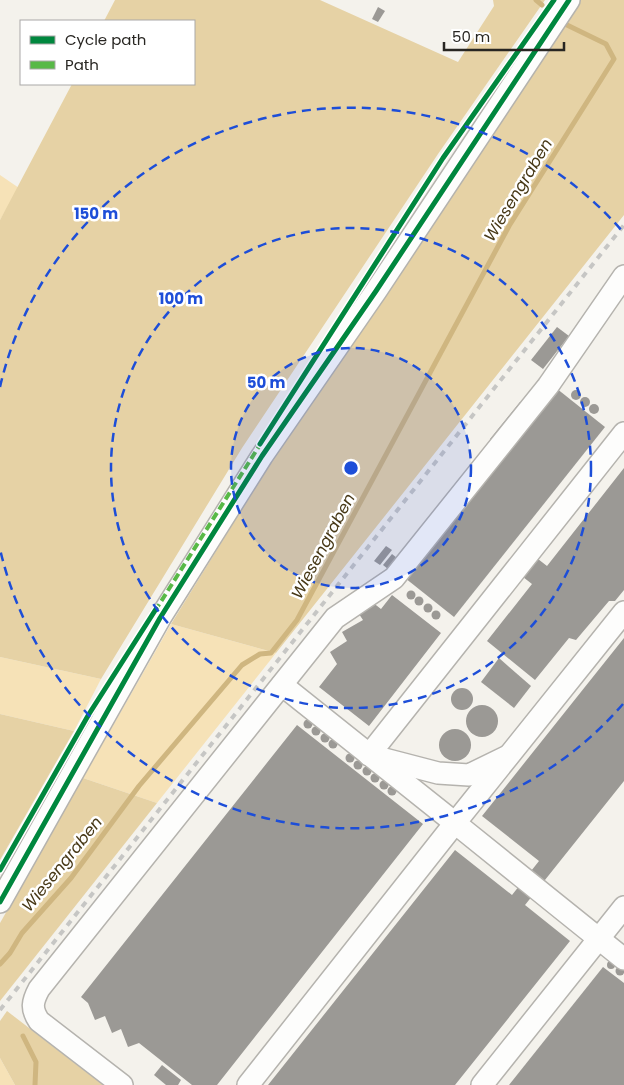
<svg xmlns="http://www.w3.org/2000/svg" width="624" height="1085" viewBox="0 0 624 1085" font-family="Poppins,sans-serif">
  <rect width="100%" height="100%" fill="#f4f2ec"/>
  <g fill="#f6e2b7">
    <path d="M 0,175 L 19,188 L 0,220 Z"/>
    <path d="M 171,624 L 276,653 L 157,803 L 83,778 Z"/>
    <path d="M 0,657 L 101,679 L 74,731 L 0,714 Z"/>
    <path d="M 0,1058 L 15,1085 L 0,1085 Z"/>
  </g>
  <g fill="#e6d2a5">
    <path d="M 115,0 L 320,0 L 458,62 L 494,6 L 493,0 L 545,0 L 438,154 L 242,448 L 101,679 L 0,657 L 0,220 L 72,84 L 194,84 L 194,21 L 104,21 Z"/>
    <path d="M 578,0 L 624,0 L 624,215 L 276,653 L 171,624 L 270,464 L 386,293 Z"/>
    <path d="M 0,714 L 74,731 L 0,860 Z"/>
    <path d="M 83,778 L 157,803 L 0,1001 L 0,923 Z"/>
    <path d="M 7,1011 L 103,1085 L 15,1085 L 0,1058 L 0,1021 Z"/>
  </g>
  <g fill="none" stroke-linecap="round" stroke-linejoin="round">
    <g stroke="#cfb680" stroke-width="5">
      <path d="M 536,0 L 542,5"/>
      <path d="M 0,964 L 10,953 L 22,933 L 71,878 L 139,786 L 242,665 L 260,654 L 271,653 L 297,620 L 509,226 L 614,59 L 606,44 L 567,25"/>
      <path d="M 23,1036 L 36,1062 L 35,1085"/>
    </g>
  </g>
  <g fill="#9b9995">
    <path d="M 378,7 L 385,11 L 378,22 L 372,19 Z"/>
    <path d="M 557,327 L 569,336 L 543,369 L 531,360 Z"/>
    <path d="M 556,388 L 605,427 L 454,617 L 405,578 Z"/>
    <circle cx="576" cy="395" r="5"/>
    <circle cx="585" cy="402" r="5"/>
    <path d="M 520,402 L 525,405 L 494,443 L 490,439 Z"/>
    <circle cx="594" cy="409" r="5"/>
    <path d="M 624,468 L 624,590 L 615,601 L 609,601 L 576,640 L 569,638 L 535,680 L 487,641 L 532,584 L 523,577 L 538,559 L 547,566 Z"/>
    <path d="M 386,546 L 392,550 L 380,565 L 374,561 Z"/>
    <path d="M 392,554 L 397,558 L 388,569 L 383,565 Z"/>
    <circle cx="411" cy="595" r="4.5"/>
    <path d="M 392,595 L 441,633 L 369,726 L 319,687 L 337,664 L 330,652 L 347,641 L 342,632 L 363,620 L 357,611 L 372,602 L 381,609 Z"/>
    <circle cx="419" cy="601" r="4.5"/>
    <circle cx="428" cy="608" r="4.5"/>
    <circle cx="436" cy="615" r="4.5"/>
    <path d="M 624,638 L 624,781 L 525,905 L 570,941 L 455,1085 L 268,1085 L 455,850 L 512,895 L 539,861 L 482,816 Z"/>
    <path d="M 499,658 L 531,686 L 514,708 L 481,682 Z"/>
    <circle cx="462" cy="699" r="11"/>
    <circle cx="482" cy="721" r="16"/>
    <circle cx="308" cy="724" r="4.5"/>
    <path d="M 297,725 L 423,824 L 217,1085 L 192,1085 L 139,1043 L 128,1047 L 121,1029 L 112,1033 L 105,1016 L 95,1020 L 88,1003 L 81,997 Z"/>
    <circle cx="316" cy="731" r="4.5"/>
    <circle cx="455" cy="745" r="16"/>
    <circle cx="325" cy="738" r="4.5"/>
    <circle cx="333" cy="744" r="4.5"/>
    <circle cx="350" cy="758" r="4.5"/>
    <circle cx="358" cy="765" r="4.5"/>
    <circle cx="367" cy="771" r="4.5"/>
    <circle cx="375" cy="778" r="4.5"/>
    <circle cx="384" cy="785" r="4.5"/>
    <circle cx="392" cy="791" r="4.5"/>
    <circle cx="611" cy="965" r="4"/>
    <circle cx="620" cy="971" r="4.5"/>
    <path d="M 603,967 L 624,983 L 624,1085 L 509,1085 Z"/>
    <path d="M 162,1065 L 181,1080 L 178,1085 L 166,1085 L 154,1075 Z"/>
  </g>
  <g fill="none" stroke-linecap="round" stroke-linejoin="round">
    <defs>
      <g id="minor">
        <path d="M 624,612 L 455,823 L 624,959"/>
        <path d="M 508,756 L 469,775 L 438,773 L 369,755 L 624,433"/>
        <path d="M 0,902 L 160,618 L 262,456 L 376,291 L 569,0"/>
        <path d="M 122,1085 L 39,1021 C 31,1009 32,1002 39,989 L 335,618 L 394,578 L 548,386 L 624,276"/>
        <path d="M 248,1085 L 455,823 L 282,685"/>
        <path d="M 482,1085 L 624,907"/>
      </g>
    </defs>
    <use href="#minor" stroke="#b5b3ae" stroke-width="24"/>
    <use href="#minor" stroke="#fdfdfc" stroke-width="21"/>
    <path stroke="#c6c6c4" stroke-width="4" stroke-dasharray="6 6" stroke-linecap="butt" d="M 0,1010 L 624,225"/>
    <path stroke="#58b947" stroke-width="4" stroke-dasharray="8 4" stroke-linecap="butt" d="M 155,611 L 263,440"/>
    <defs>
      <g id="cycleway">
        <path d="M 260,444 L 443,158 L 554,0"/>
        <path d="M 0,870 L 89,714 L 156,609"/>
        <path d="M 0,902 L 160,618 L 262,456 L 376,291 L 569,0"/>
      </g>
    </defs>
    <use href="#cycleway" stroke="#fff" stroke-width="8"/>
    <use href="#cycleway" stroke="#00873e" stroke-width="5"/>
  </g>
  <circle cx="351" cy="468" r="120" fill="#1d4ed8" fill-opacity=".12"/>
  <g fill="none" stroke="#1d4ed8" stroke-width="2.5" stroke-dasharray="9 6">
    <circle cx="351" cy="468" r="120"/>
    <circle cx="351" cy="468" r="240"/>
    <path d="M623 704A360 360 0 0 1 0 549M0 387A360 360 0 0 1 623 232"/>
  </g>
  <g text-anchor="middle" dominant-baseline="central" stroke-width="5" stroke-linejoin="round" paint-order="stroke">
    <g font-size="16" font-style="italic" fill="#473816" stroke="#fff">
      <text transform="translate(518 190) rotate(-59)">Wiesengraben</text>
      <text transform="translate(323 546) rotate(-62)">Wiesengraben</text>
      <text transform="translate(62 864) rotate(-51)">Wiesengraben</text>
    </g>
  </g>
  <circle cx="351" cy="468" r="8" fill="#1d4ed8" stroke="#fff" stroke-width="2.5"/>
  <g font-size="15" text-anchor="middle" font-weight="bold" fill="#1d4ed8" stroke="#fff" stroke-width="5" stroke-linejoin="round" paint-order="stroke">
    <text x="96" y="219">150 m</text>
    <text x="181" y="304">100 m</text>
    <text x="266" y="388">50 m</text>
  </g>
  <rect x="20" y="20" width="175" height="65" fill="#ffffff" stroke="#a9a8a7"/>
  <rect x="30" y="36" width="25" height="8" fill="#00873e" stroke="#a9a8a7"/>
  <text x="65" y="45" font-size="15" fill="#282622">Cycle path</text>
  <rect x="30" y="61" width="25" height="8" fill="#58b947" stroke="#a9a8a7"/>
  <text x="65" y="70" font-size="15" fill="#282622">Path</text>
  <path d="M444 42v8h120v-8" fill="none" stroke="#282622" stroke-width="2.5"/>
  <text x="452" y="42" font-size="15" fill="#282622" stroke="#ffffff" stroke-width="4" paint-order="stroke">50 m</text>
</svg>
